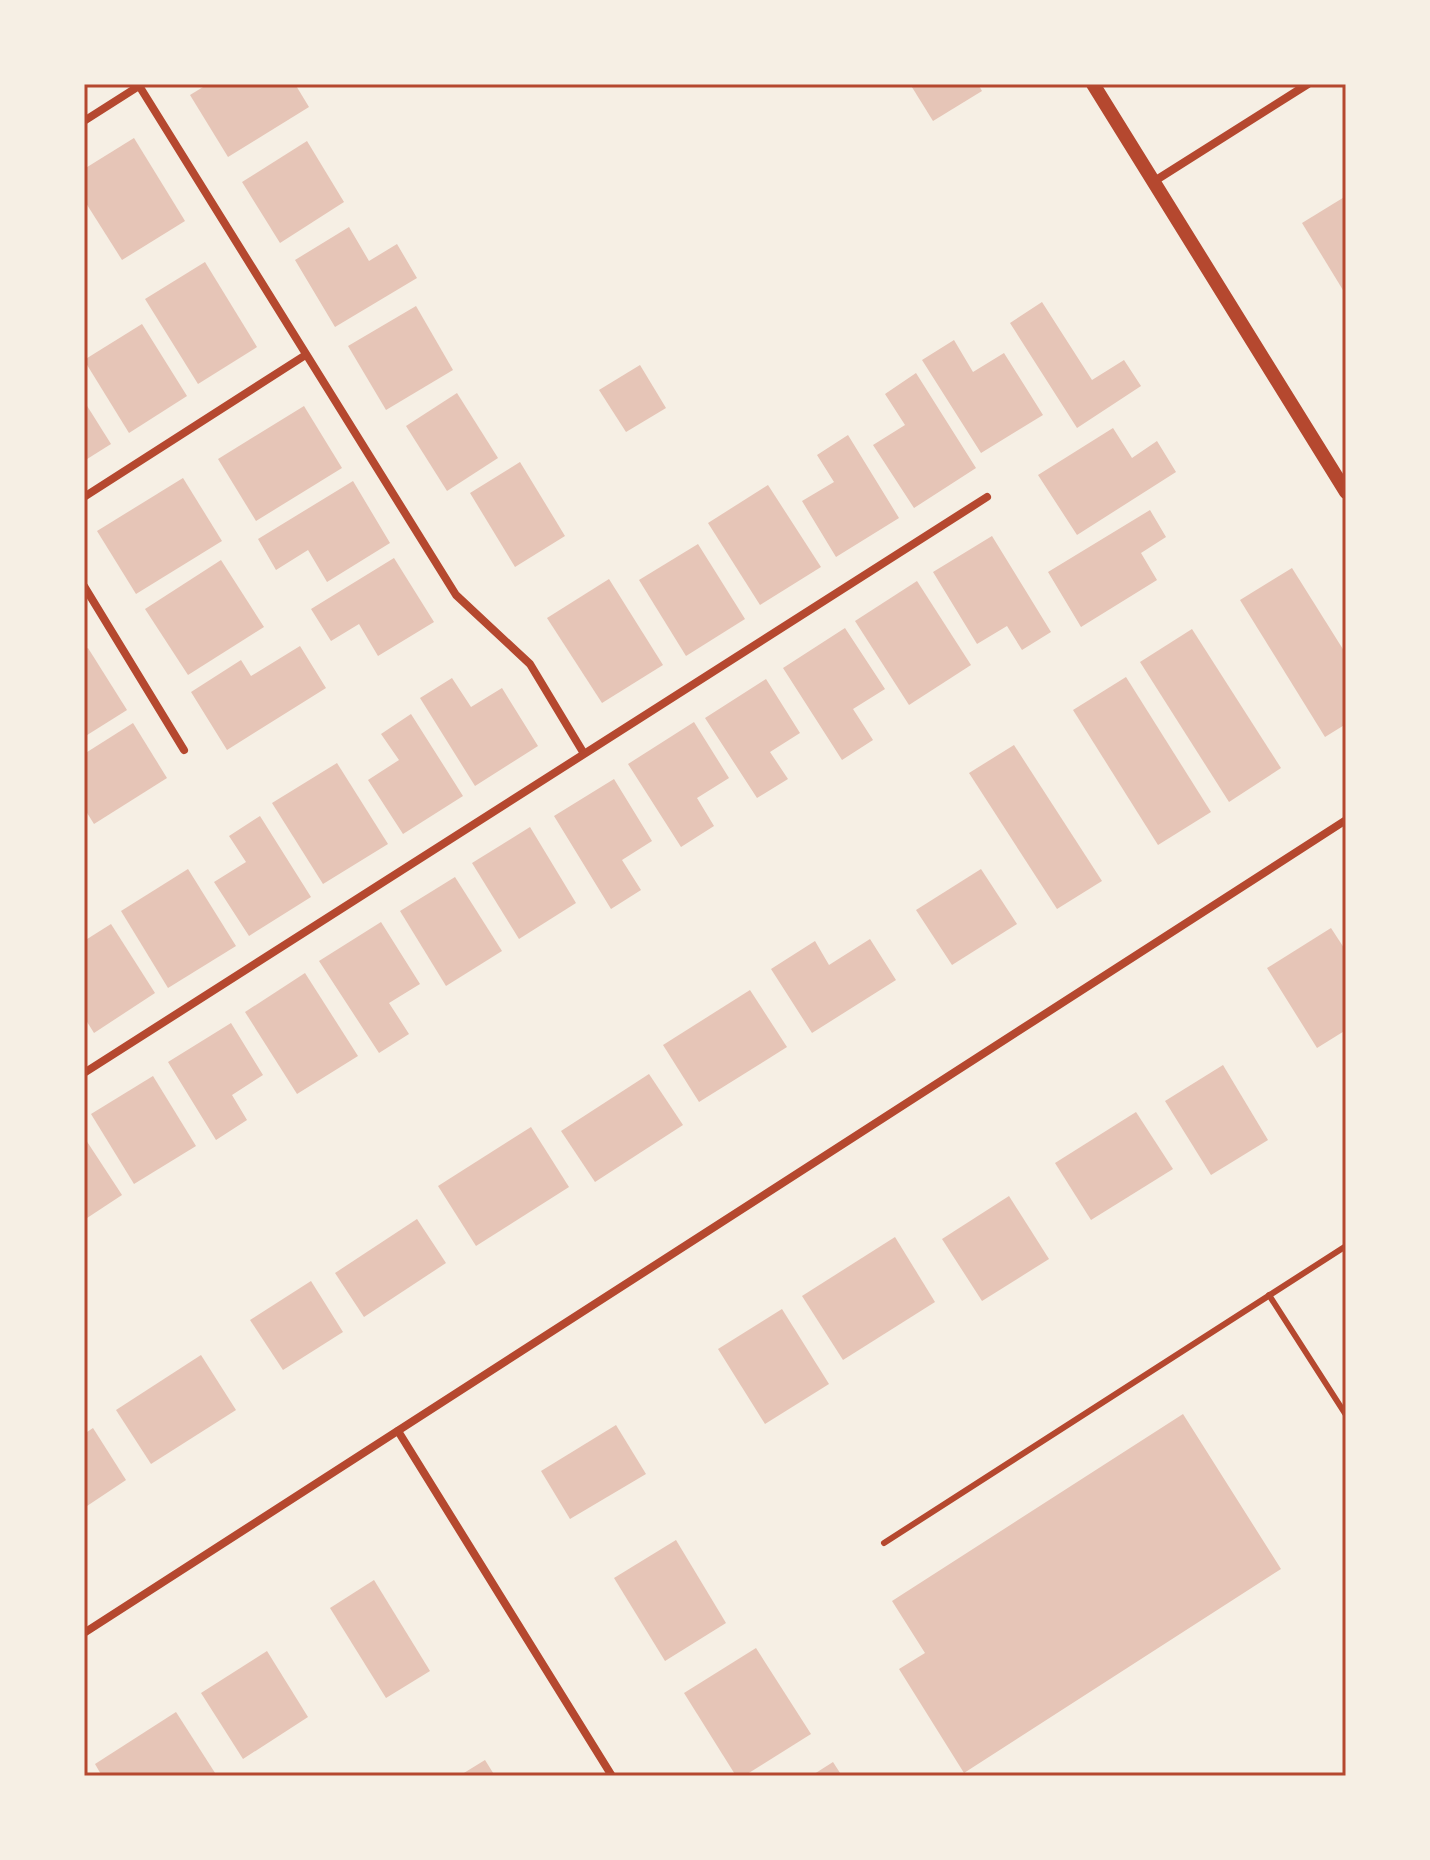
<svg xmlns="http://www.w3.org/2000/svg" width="1430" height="1860" viewBox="0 0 1430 1860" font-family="'Golos Text',sans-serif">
  <rect width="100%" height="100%" fill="#f6efe4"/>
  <g fill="#e6c5b7">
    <path d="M 208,84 L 295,84 L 309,107 L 228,157 L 190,95 Z"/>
    <path d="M 910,84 L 978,84 L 982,91 L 933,121 Z"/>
    <path d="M 134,138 L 185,221 L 122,260 L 84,200 L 84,169 Z"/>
    <path d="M 307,141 L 344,202 L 280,243 L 242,182 Z"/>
    <path d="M 1346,196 L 1346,295 L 1302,223 Z"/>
    <path d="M 349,227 L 369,261 L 397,244 L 417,278 L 335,327 L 295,260 Z"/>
    <path d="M 205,262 L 257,347 L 198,384 L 145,299 Z"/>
    <path d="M 1042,302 L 1092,380 L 1124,360 L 1141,386 L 1077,428 L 1010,323 Z"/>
    <path d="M 416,306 L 453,370 L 386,410 L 348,346 Z"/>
    <path d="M 142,324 L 187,396 L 129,433 L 84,360 Z"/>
    <path d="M 954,340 L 973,372 L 1004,353 L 1043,415 L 981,453 L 922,360 Z"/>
    <path d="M 640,365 L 666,408 L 626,432 L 599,390 Z"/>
    <path d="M 916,373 L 976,468 L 914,508 L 873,445 L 905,425 L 885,394 Z"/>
    <path d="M 457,393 L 498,458 L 447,491 L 406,426 Z"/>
    <path d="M 84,401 L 111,444 L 84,461 Z"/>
    <path d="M 304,406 L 342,468 L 256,521 L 218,459 Z"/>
    <path d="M 1113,428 L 1132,458 L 1157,441 L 1176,472 L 1077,535 L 1038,475 Z"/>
    <path d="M 848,435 L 899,518 L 836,557 L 802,501 L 834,482 L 817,455 Z"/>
    <path d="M 520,462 L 565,536 L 515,567 L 470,493 Z"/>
    <path d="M 183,478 L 222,541 L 136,594 L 97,531 Z"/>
    <path d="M 353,481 L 390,543 L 327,582 L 308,550 L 276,570 L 258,539 Z"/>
    <path d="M 768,485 L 821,567 L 760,605 L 708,523 Z"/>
    <path d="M 1150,510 L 1166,537 L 1141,553 L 1157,580 L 1081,627 L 1048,572 Z"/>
    <path d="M 992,536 L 1051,632 L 1022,650 L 1007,626 L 977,644 L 933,572 Z"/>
    <path d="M 698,544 L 745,619 L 686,656 L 639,580 Z"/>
    <path d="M 394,558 L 434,622 L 378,656 L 359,624 L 331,641 L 311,609 Z"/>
    <path d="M 221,560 L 264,627 L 188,675 L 145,609 Z"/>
    <path d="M 1292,568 L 1346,654 L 1346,724 L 1325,737 L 1240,600 Z"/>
    <path d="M 609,579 L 663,665 L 602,703 L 547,618 Z"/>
    <path d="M 917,581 L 971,665 L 909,705 L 855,621 Z"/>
    <path d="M 845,628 L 885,689 L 853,709 L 873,740 L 842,760 L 783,668 Z"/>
    <path d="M 1192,629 L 1281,768 L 1229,802 L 1140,662 Z"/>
    <path d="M 300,646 L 326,688 L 227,750 L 191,692 L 241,660 L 251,676 Z"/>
    <path d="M 88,648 L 127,710 L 84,737 L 84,650 Z"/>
    <path d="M 1126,677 L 1211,812 L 1158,845 L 1073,710 Z"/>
    <path d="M 452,678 L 471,707 L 502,688 L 538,746 L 475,786 L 420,698 Z"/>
    <path d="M 766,679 L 800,733 L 770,752 L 788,779 L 757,798 L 705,718 Z"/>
    <path d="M 411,714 L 463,796 L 403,834 L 368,780 L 399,760 L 381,734 Z"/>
    <path d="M 694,722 L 729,778 L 697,798 L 714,826 L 681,847 L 628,764 Z"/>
    <path d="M 133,723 L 167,778 L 94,824 L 84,808 L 84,754 Z"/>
    <path d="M 1014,745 L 1102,881 L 1057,909 L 969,773 Z"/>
    <path d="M 337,763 L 388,844 L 323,884 L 272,803 Z"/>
    <path d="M 614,779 L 652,841 L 622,860 L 641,890 L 611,909 L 554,816 Z"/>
    <path d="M 260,816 L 311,897 L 249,936 L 214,882 L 246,862 L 229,836 Z"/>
    <path d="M 530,827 L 576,903 L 519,939 L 472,863 Z"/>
    <path d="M 188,869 L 236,946 L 168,988 L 121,911 Z"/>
    <path d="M 981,869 L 1017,924 L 952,965 L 916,910 Z"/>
    <path d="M 455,877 L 502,951 L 446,986 L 400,911 Z"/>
    <path d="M 381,922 L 420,984 L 389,1003 L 409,1034 L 379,1053 L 319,961 Z"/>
    <path d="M 111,924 L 155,993 L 94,1033 L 84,1017 L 84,941 Z"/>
    <path d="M 1331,928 L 1346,951 L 1346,1030 L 1317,1048 L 1267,968 Z"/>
    <path d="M 870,939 L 896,980 L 812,1033 L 771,969 L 815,941 L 829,965 Z"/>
    <path d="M 305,973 L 358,1056 L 297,1094 L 245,1012 Z"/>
    <path d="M 750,990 L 787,1047 L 699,1102 L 663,1045 Z"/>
    <path d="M 231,1023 L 263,1075 L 232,1095 L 247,1120 L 216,1140 L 168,1062 Z"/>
    <path d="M 1223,1065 L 1268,1140 L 1211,1175 L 1165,1101 Z"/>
    <path d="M 649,1074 L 683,1125 L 595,1182 L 561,1131 Z"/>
    <path d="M 153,1076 L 196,1146 L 134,1184 L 91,1114 Z"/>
    <path d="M 1136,1112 L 1173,1169 L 1091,1220 L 1055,1163 Z"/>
    <path d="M 531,1127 L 569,1187 L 476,1246 L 438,1186 Z"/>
    <path d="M 84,1137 L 122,1195 L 84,1220 Z"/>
    <path d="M 1009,1196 L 1049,1259 L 982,1301 L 942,1239 Z"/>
    <path d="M 417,1219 L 446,1263 L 364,1317 L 335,1273 Z"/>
    <path d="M 895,1237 L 935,1302 L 843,1360 L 802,1296 Z"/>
    <path d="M 311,1281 L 343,1332 L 283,1370 L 250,1320 Z"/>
    <path d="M 782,1309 L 829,1384 L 765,1424 L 718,1349 Z"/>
    <path d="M 201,1355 L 236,1410 L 151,1464 L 116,1410 Z"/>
    <path d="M 1183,1414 L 1281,1569 L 964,1773 L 899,1669 L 925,1653 L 892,1601 Z"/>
    <path d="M 616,1425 L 646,1474 L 570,1519 L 541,1471 Z"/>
    <path d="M 93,1428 L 126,1480 L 84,1508 L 84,1434 Z"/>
    <path d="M 676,1540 L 726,1623 L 665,1661 L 614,1578 Z"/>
    <path d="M 374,1580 L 430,1671 L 386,1698 L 330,1608 Z"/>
    <path d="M 756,1648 L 811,1734 L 744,1776 L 736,1776 L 684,1693 Z"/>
    <path d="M 267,1651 L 308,1717 L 243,1759 L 201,1693 Z"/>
    <path d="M 176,1712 L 217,1776 L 102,1776 L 95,1764 Z"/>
    <path d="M 485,1760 L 495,1776 L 459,1776 Z"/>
    <path d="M 833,1762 L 842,1776 L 811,1776 Z"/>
  </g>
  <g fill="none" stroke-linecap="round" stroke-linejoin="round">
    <g stroke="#b5482f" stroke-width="6">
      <path d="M 1269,1295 L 1346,1415"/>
      <path d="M 884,1543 L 1346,1246"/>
    </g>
    <g stroke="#b5482f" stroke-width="8">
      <path d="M 138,84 L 456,595 L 530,664 L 583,752"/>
      <path d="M 84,121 L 139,86"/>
      <path d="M 1153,182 L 1308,84"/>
      <path d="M 84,497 L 304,356"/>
      <path d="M 84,586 L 184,750"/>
      <path d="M 84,1073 L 987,497"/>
      <path d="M 398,1431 L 612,1776"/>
      <path d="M 84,1633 L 1346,820"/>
    </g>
    <path stroke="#b5482f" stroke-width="14" d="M 1093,84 L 1346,492"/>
  </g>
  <rect width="1430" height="1860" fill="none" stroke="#f6efe4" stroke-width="172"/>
  <rect x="86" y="86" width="1258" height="1688" fill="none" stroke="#b5482f" stroke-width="3"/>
</svg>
